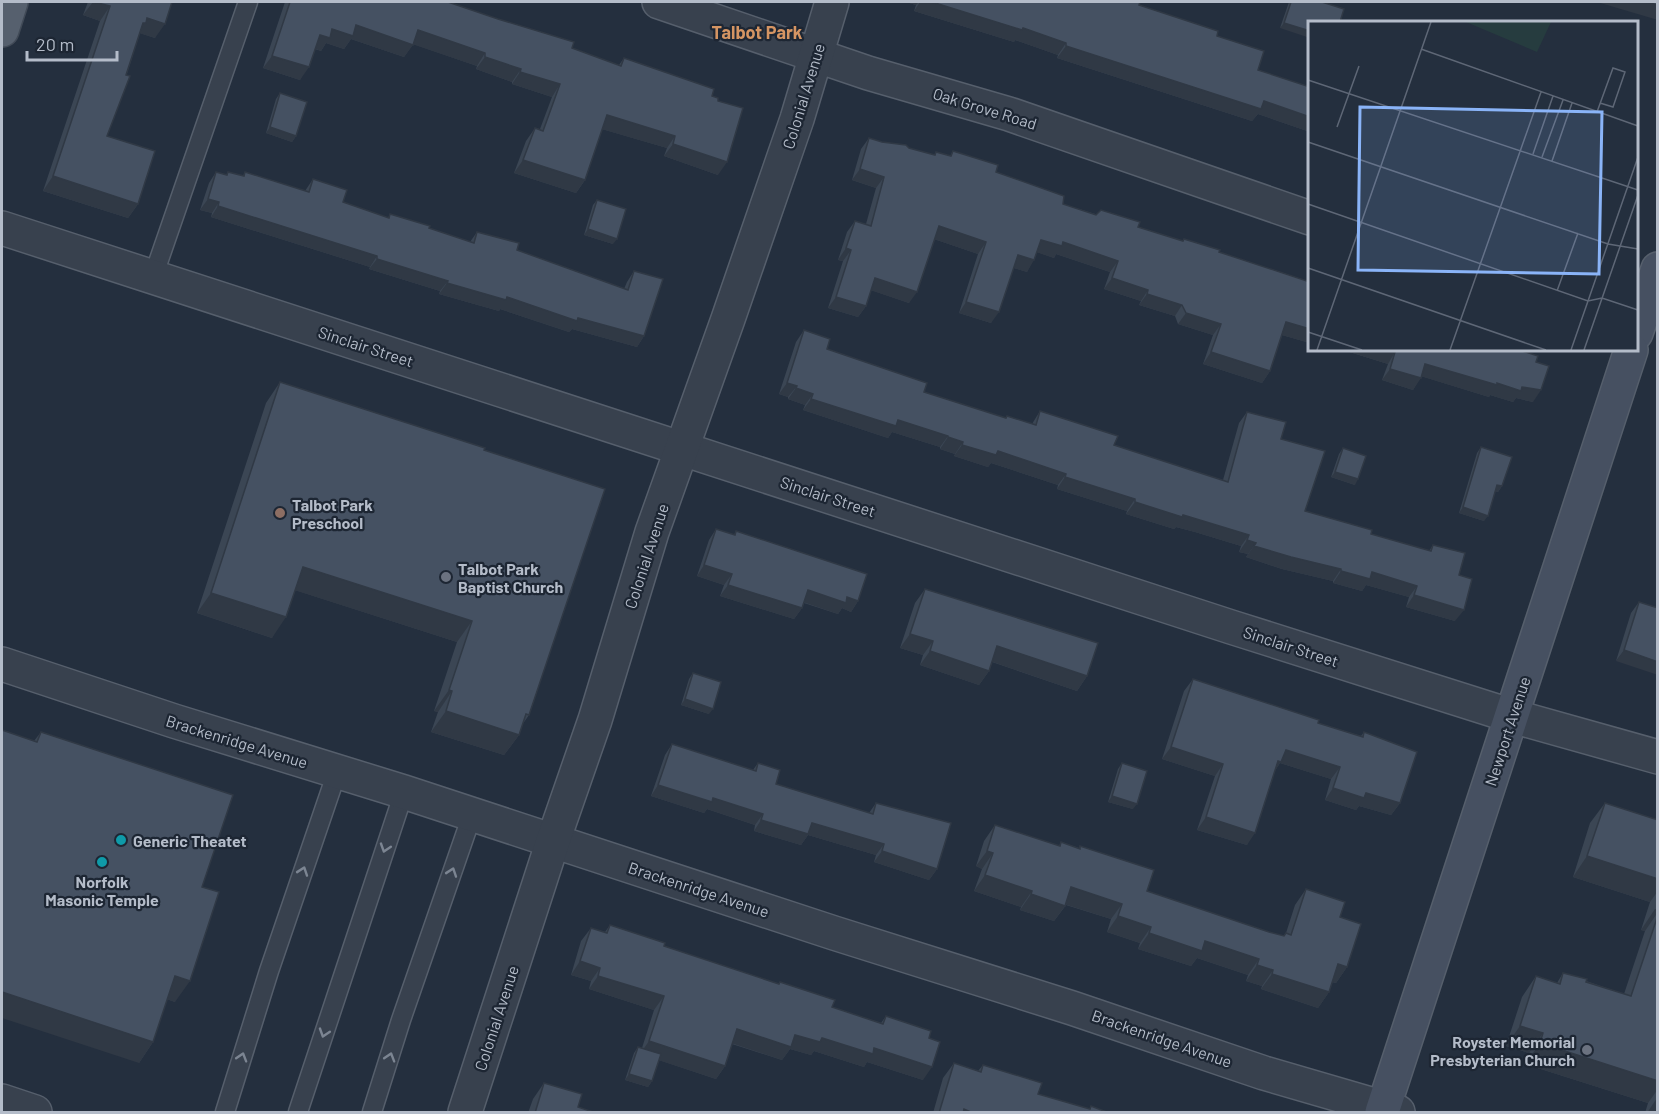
<svg xmlns="http://www.w3.org/2000/svg" width="1659" height="1114" viewBox="0 0 1659 1114" font-family="Barlow,sans-serif">
  <rect width="100%" height="100%" fill="#242f3e"/>
  <g fill="none" stroke-linecap="round" stroke-linejoin="round">
    <defs>
      <g id="lane">
        <path d="M 153,277 L 248,2"/>
        <path d="M 225,1112 L 269,971 L 337,772"/>
        <path d="M 298,1112 L 404,792"/>
        <path d="M 372,1112 L 401,1020 L 472,815"/>
      </g>
      <g id="street">
        <path d="M 659,2 L 868,73 L 1009,114 L 1310,218"/>
        <path d="M 2,228 L 1231,627 L 1512,716 L 1658,757"/>
        <path d="M 2,664 L 174,721 L 404,792 L 834,933 L 1072,1008 L 1264,1073 L 1398,1112"/>
        <path d="M 2,1101 L 35,1112"/>
        <path d="M 465,1112 L 553,841 L 595,720 L 652,532 L 728,319 L 797,119 L 832,2"/>
      </g>
      <g id="secondary">
        <path d="M 1636,333 L 1658,269"/>
        <path d="M 1382,1112 L 1631,350"/>
      </g>
      <path id="primary" d="M 2,30 L 11,2"/>
    </defs>
    <use href="#lane" stroke="#565f6c" stroke-width="21"/>
    <use href="#street" stroke="#565f6c" stroke-width="36"/>
    <use href="#secondary" stroke="#565f6c" stroke-width="36"/>
    <use href="#primary" stroke="#414a57" stroke-width="36"/>
    <use href="#lane" stroke="#38414e" stroke-width="18"/>
    <use href="#street" stroke="#38414e" stroke-width="33"/>
    <use href="#secondary" stroke="#465061" stroke-width="33"/>
    <use href="#primary" stroke="#56606e" stroke-width="33"/>
  </g>
  <g fill="#3b4654">
    <path d="M 88,2 L 169,2 L 155,38 L 140,33 L 107,136 L 138,204 L 128,218 L 43,191 L 100,21 L 83,15 Z"/>
    <path d="M 285,2 L 448,2 L 572,48 L 619,65 L 624,58 L 712,96 L 718,175 L 664,156 L 667,148 L 602,129 L 585,180 L 576,193 L 514,173 L 526,141 L 535,128 L 540,129 L 552,97 L 512,84 L 512,82 L 476,69 L 477,66 L 413,44 L 404,57 L 351,39 L 344,49 L 326,43 L 321,51 L 315,49 L 300,80 L 263,68 Z"/>
    <path d="M 906,2 L 1140,2 L 1139,5 L 1217,36 L 1258,70 L 1307,86 L 1310,82 L 1310,132 L 1258,114 L 1252,121 L 1057,58 L 1058,55 L 1015,40 L 1014,42 L 914,11 L 916,5 Z"/>
    <path d="M 1289,2 L 1322,2 L 1280,28 Z"/>
    <path d="M 280,93 L 296,136 L 292,142 L 266,133 L 276,99 Z"/>
    <path d="M 869,138 L 882,142 L 909,148 L 934,155 L 936,152 L 950,156 L 953,151 L 1063,204 L 1182,241 L 1184,239 L 1219,252 L 1310,282 L 1310,343 L 1282,335 L 1270,371 L 1262,383 L 1203,364 L 1213,335 L 1178,324 L 1175,316 L 1139,305 L 1141,301 L 1104,289 L 1110,272 L 1056,254 L 1054,258 L 1037,252 L 1027,272 L 1014,268 L 991,323 L 959,313 L 978,254 L 934,239 L 909,303 L 871,290 L 866,306 L 858,317 L 828,308 L 843,261 L 838,260 L 847,232 L 855,221 L 866,224 L 876,188 L 852,180 L 861,149 Z"/>
    <path d="M 216,172 L 226,175 L 228,172 L 243,176 L 245,172 L 305,191 L 313,179 L 343,202 L 388,218 L 390,214 L 429,228 L 470,242 L 477,232 L 517,250 L 624,289 L 627,282 L 634,271 L 644,336 L 637,347 L 572,329 L 569,332 L 500,309 L 499,311 L 439,294 L 440,291 L 369,269 L 370,267 L 211,217 L 212,213 L 200,210 L 209,183 Z"/>
    <path d="M 597,200 L 613,244 L 584,235 L 593,205 Z"/>
    <path d="M 804,330 L 827,349 L 924,392 L 1006,418 L 1032,424 L 1040,411 L 1114,445 L 1223,480 L 1239,423 L 1247,412 L 1281,439 L 1305,511 L 1371,534 L 1429,551 L 1433,545 L 1459,575 L 1455,621 L 1406,607 L 1409,597 L 1366,585 L 1362,591 L 1333,583 L 1333,581 L 1282,569 L 1246,557 L 1248,554 L 1239,552 L 1241,546 L 1195,532 L 1176,527 L 1174,529 L 1126,514 L 1127,511 L 1057,489 L 1058,485 L 991,463 L 988,467 L 954,456 L 955,454 L 940,449 L 940,447 L 892,432 L 888,438 L 803,410 L 805,405 L 788,399 L 788,397 L 779,394 L 796,342 Z"/>
    <path d="M 1343,350 L 1519,350 L 1536,362 L 1533,402 L 1516,398 L 1513,402 L 1490,395 L 1489,397 L 1421,376 L 1413,390 L 1382,380 L 1388,364 Z"/>
    <path d="M 280,382 L 484,450 L 529,715 L 522,725 L 519,735 L 504,755 L 431,732 L 438,712 L 434,711 L 457,642 L 295,590 L 272,638 L 197,613 L 266,403 Z"/>
    <path d="M 1481,447 L 1502,486 L 1498,492 L 1495,491 L 1484,521 L 1459,513 L 1477,453 Z"/>
    <path d="M 1343,448 L 1355,485 L 1331,477 L 1339,454 Z"/>
    <path d="M 716,529 L 734,535 L 736,531 L 858,601 L 851,612 L 842,608 L 838,614 L 804,603 L 802,608 L 794,619 L 720,596 L 724,585 L 697,576 L 709,540 Z"/>
    <path d="M 925,589 L 1087,676 L 1077,691 L 992,662 L 989,671 L 979,685 L 920,665 L 923,655 L 900,648 L 915,603 Z"/>
    <path d="M 1639,602 L 1658,608 L 1616,661 L 1631,613 Z"/>
    <path d="M 693,673 L 709,714 L 681,705 L 689,679 Z"/>
    <path d="M 1193,679 L 1318,723 L 1361,736 L 1364,732 L 1400,803 L 1391,815 L 1359,806 L 1356,810 L 1325,800 L 1331,779 L 1280,763 L 1274,772 L 1247,845 L 1197,830 L 1215,776 L 1162,759 L 1184,691 Z"/>
    <path d="M 41,732 L 202,887 L 175,1002 L 167,999 L 153,1042 L 139,1063 L 34,741 Z"/>
    <path d="M 672,744 L 753,770 L 758,763 L 776,784 L 869,813 L 876,803 L 937,869 L 929,880 L 874,862 L 876,855 L 808,835 L 801,845 L 754,831 L 755,825 L 707,809 L 704,813 L 651,796 L 665,755 Z"/>
    <path d="M 1122,763 L 1133,809 L 1108,802 L 1118,769 Z"/>
    <path d="M 1605,803 L 1658,820 L 1658,1113 L 1645,1113 L 1648,1103 L 1525,1064 L 1529,1053 L 1506,1046 L 1522,997 L 1536,976 L 1557,983 L 1563,973 L 1624,994 L 1645,931 L 1641,930 L 1650,902 L 1573,877 L 1590,823 Z"/>
    <path d="M 995,825 L 1059,846 L 1061,842 L 1079,848 L 1080,846 L 1147,891 L 1269,932 L 1284,936 L 1286,933 L 1295,905 L 1306,889 L 1340,917 L 1347,967 L 1336,983 L 1332,982 L 1329,992 L 1318,1008 L 1261,989 L 1262,986 L 1246,981 L 1248,975 L 1197,958 L 1191,966 L 1138,949 L 1140,943 L 1107,932 L 1111,919 L 1066,905 L 1054,921 L 1020,910 L 1021,907 L 974,891 L 982,869 L 976,866 L 984,841 Z"/>
    <path d="M 610,925 L 664,946 L 779,984 L 780,982 L 832,1007 L 881,1023 L 886,1016 L 929,1038 L 923,1080 L 867,1062 L 864,1067 L 814,1051 L 811,1055 L 790,1049 L 782,1060 L 732,1044 L 725,1066 L 716,1079 L 659,1060 L 652,1081 L 648,1087 L 625,1080 L 634,1053 L 638,1047 L 642,1048 L 654,1010 L 589,989 L 591,981 L 571,975 L 581,941 L 591,928 L 605,932 Z"/>
    <path d="M 954,1063 L 978,1071 L 983,1065 L 1038,1094 L 1089,1109 L 1091,1106 L 1109,1113 L 933,1113 L 943,1078 Z"/>
    <path d="M 544,1083 L 578,1107 L 596,1113 L 528,1113 L 533,1099 Z"/>
  </g>
  <g fill="#303945">
    <path d="M 93,2 L 110,6 L 100,21 L 83,15 Z"/>
    <path d="M 906,2 L 919,2 L 916,5 Z"/>
    <path d="M 920,2 L 932,2 L 1023,28 L 1066,43 L 1058,55 L 1015,40 L 1014,42 L 914,11 Z"/>
    <path d="M 1597,2 L 1646,2 L 1658,5 L 1658,20 Z"/>
    <path d="M 147,18 L 165,24 L 155,38 L 139,33 L 143,23 Z"/>
    <path d="M 1284,23 L 1310,31 L 1310,38 L 1280,28 Z"/>
    <path d="M 356,25 L 413,45 L 404,57 L 351,39 L 344,49 L 326,43 L 321,51 L 311,47 L 320,35 L 332,29 Z"/>
    <path d="M 418,30 L 485,53 L 477,66 L 409,43 Z"/>
    <path d="M 1066,46 L 1264,101 L 1310,117 L 1310,132 L 1258,114 L 1252,121 L 1057,58 Z"/>
    <path d="M 272,56 L 309,67 L 300,80 L 263,68 Z"/>
    <path d="M 485,57 L 521,69 L 512,82 L 476,69 Z"/>
    <path d="M 520,72 L 560,84 L 552,97 L 512,84 Z"/>
    <path d="M 607,115 L 675,136 L 667,148 L 598,128 Z"/>
    <path d="M 270,127 L 296,136 L 292,142 L 266,133 Z"/>
    <path d="M 673,144 L 727,162 L 718,175 L 664,156 Z"/>
    <path d="M 523,160 L 585,180 L 576,193 L 514,173 Z"/>
    <path d="M 860,169 L 884,177 L 876,188 L 852,180 Z"/>
    <path d="M 53,176 L 138,204 L 128,218 L 43,191 Z"/>
    <path d="M 208,199 L 219,202 L 212,213 L 200,210 Z"/>
    <path d="M 218,206 L 377,256 L 370,267 L 211,217 Z"/>
    <path d="M 939,226 L 986,242 L 978,254 L 931,238 Z"/>
    <path d="M 588,229 L 617,239 L 613,244 L 584,235 Z"/>
    <path d="M 1041,240 L 1063,242 L 1118,261 L 1110,272 L 1056,254 L 1054,258 L 1033,251 Z"/>
    <path d="M 846,248 L 851,250 L 843,261 L 838,260 Z"/>
    <path d="M 1018,255 L 1034,260 L 1027,272 L 1010,267 Z"/>
    <path d="M 377,259 L 448,281 L 440,291 L 369,269 Z"/>
    <path d="M 875,278 L 917,292 L 909,303 L 867,289 Z"/>
    <path d="M 1112,278 L 1148,290 L 1141,301 L 1104,289 Z"/>
    <path d="M 447,283 L 507,297 L 644,336 L 637,347 L 572,329 L 569,332 L 500,309 L 499,311 L 439,294 Z"/>
    <path d="M 1147,294 L 1182,305 L 1175,316 L 1139,305 Z"/>
    <path d="M 836,297 L 866,306 L 858,317 L 828,308 Z"/>
    <path d="M 966,302 L 999,312 L 991,323 L 959,313 Z"/>
    <path d="M 1186,313 L 1221,324 L 1213,335 L 1178,324 Z"/>
    <path d="M 1286,322 L 1310,329 L 1310,343 L 1278,334 Z"/>
    <path d="M 1343,350 L 1387,350 L 1395,352 L 1388,364 Z"/>
    <path d="M 1211,352 L 1270,371 L 1262,383 L 1203,364 Z"/>
    <path d="M 1425,364 L 1497,383 L 1541,390 L 1533,402 L 1516,398 L 1513,402 L 1490,395 L 1489,397 L 1417,375 Z"/>
    <path d="M 1390,369 L 1421,378 L 1413,390 L 1382,380 Z"/>
    <path d="M 787,383 L 797,386 L 788,397 L 779,394 Z"/>
    <path d="M 796,388 L 813,394 L 805,405 L 788,399 Z"/>
    <path d="M 811,399 L 898,420 L 948,436 L 940,447 L 892,432 L 888,438 L 803,410 Z"/>
    <path d="M 948,437 L 963,442 L 955,454 L 940,449 Z"/>
    <path d="M 962,445 L 998,451 L 1066,474 L 1058,485 L 991,463 L 988,467 L 954,456 Z"/>
    <path d="M 1335,472 L 1358,479 L 1355,485 L 1331,477 Z"/>
    <path d="M 1065,477 L 1135,499 L 1127,511 L 1057,489 Z"/>
    <path d="M 1497,485 L 1502,486 L 1498,492 L 1493,490 Z"/>
    <path d="M 1135,502 L 1203,521 L 1249,535 L 1241,546 L 1195,532 L 1176,527 L 1174,529 L 1126,514 Z"/>
    <path d="M 1463,507 L 1488,516 L 1484,521 L 1459,513 Z"/>
    <path d="M 1247,540 L 1256,543 L 1248,554 L 1239,552 Z"/>
    <path d="M 1254,546 L 1341,569 L 1333,581 L 1282,569 L 1246,557 Z"/>
    <path d="M 704,565 L 732,574 L 724,585 L 697,576 Z"/>
    <path d="M 303,567 L 472,621 L 457,642 L 288,588 Z"/>
    <path d="M 1341,571 L 1372,572 L 1417,586 L 1409,597 L 1366,585 L 1362,591 L 1333,583 Z"/>
    <path d="M 728,585 L 802,608 L 794,619 L 720,596 Z"/>
    <path d="M 808,590 L 847,597 L 858,601 L 851,612 L 842,608 L 838,614 L 800,601 Z"/>
    <path d="M 211,593 L 286,617 L 272,638 L 197,613 Z"/>
    <path d="M 1414,595 L 1464,610 L 1455,621 L 1406,607 Z"/>
    <path d="M 910,634 L 933,641 L 923,655 L 900,648 Z"/>
    <path d="M 997,646 L 1087,676 L 1077,691 L 987,660 Z"/>
    <path d="M 1624,650 L 1658,662 L 1658,675 L 1616,661 Z"/>
    <path d="M 930,651 L 989,671 L 979,685 L 920,665 Z"/>
    <path d="M 449,690 L 452,691 L 438,712 L 434,711 Z"/>
    <path d="M 685,699 L 713,709 L 709,714 L 681,705 Z"/>
    <path d="M 446,711 L 519,735 L 504,755 L 431,732 Z"/>
    <path d="M 1171,747 L 1223,764 L 1215,776 L 1162,759 Z"/>
    <path d="M 1286,750 L 1340,767 L 1331,779 L 1280,763 L 1273,774 L 1269,773 Z"/>
    <path d="M 658,785 L 713,798 L 763,814 L 755,825 L 707,809 L 704,813 L 651,796 Z"/>
    <path d="M 1333,788 L 1366,793 L 1400,803 L 1391,815 L 1359,806 L 1356,810 L 1325,800 Z"/>
    <path d="M 1112,796 L 1137,804 L 1133,809 L 1108,802 Z"/>
    <path d="M 1206,817 L 1255,833 L 1247,845 L 1197,830 Z"/>
    <path d="M 761,820 L 812,823 L 884,844 L 876,855 L 808,835 L 801,845 L 754,831 Z"/>
    <path d="M 882,851 L 937,869 L 929,880 L 874,862 Z"/>
    <path d="M 987,851 L 993,853 L 982,869 L 976,866 Z"/>
    <path d="M 1587,856 L 1658,879 L 1658,891 L 1650,902 L 1573,877 Z"/>
    <path d="M 985,875 L 1032,891 L 1021,907 L 974,891 Z"/>
    <path d="M 1071,887 L 1122,904 L 1111,919 L 1061,903 Z"/>
    <path d="M 1031,894 L 1065,906 L 1054,921 L 1020,910 Z"/>
    <path d="M 1655,909 L 1658,910 L 1658,912 L 1645,931 L 1641,930 Z"/>
    <path d="M 1118,916 L 1151,927 L 1140,943 L 1107,932 Z"/>
    <path d="M 1149,933 L 1205,941 L 1259,959 L 1248,975 L 1197,958 L 1191,966 L 1138,949 Z"/>
    <path d="M 580,961 L 600,968 L 591,981 L 571,975 Z"/>
    <path d="M 1338,964 L 1347,967 L 1336,983 L 1327,980 Z"/>
    <path d="M 1257,965 L 1273,970 L 1262,986 L 1246,981 Z"/>
    <path d="M 1272,974 L 1329,992 L 1318,1008 L 1261,989 Z"/>
    <path d="M 175,976 L 190,981 L 175,1002 L 160,997 Z"/>
    <path d="M 598,976 L 664,996 L 654,1010 L 589,989 Z"/>
    <path d="M 2,992 L 153,1042 L 139,1063 L 2,1018 Z"/>
    <path d="M 1520,1026 L 1543,1033 L 1529,1053 L 1506,1046 Z"/>
    <path d="M 737,1029 L 822,1038 L 874,1048 L 932,1067 L 923,1080 L 867,1062 L 864,1067 L 814,1051 L 811,1055 L 790,1049 L 782,1060 L 728,1042 Z"/>
    <path d="M 649,1041 L 725,1066 L 716,1079 L 640,1054 Z"/>
    <path d="M 1540,1043 L 1658,1081 L 1658,1089 L 1648,1103 L 1525,1064 Z"/>
    <path d="M 629,1074 L 652,1081 L 648,1087 L 625,1080 Z"/>
    <path d="M 1657,1098 L 1658,1113 L 1647,1113 Z"/>
    <path d="M 964,1109 L 973,1113 L 961,1113 Z"/>
  </g>
  <g fill="#455162" stroke="#303945" stroke-width="1.5">
    <path d="M 94,2 L 172,2 L 165,24 L 147,18 L 146,23 L 143,23 L 126,75 L 130,76 L 107,136 L 155,151 L 138,204 L 53,176 L 110,6 Z"/>
    <path d="M 290,2 L 448,2 L 498,19 L 574,42 L 572,48 L 621,66 L 624,58 L 714,89 L 712,96 L 718,98 L 718,101 L 743,108 L 727,162 L 673,144 L 675,136 L 607,115 L 585,180 L 523,160 L 535,128 L 543,131 L 560,84 L 520,72 L 521,69 L 485,57 L 485,53 L 418,30 L 413,45 L 356,25 L 353,36 L 332,29 L 330,38 L 320,35 L 309,67 L 272,56 Z"/>
    <path d="M 932,2 L 1140,2 L 1139,5 L 1218,31 L 1217,36 L 1264,51 L 1258,70 L 1310,87 L 1310,117 L 1264,101 L 1261,109 L 1066,46 L 1066,43 L 1023,28 L 1022,30 Z"/>
    <path d="M 1291,2 L 1322,2 L 1344,9 L 1340,22 L 1310,22 L 1310,31 L 1284,23 Z"/>
    <path d="M 1646,2 L 1658,2 L 1658,5 Z"/>
    <path d="M 280,93 L 307,102 L 296,136 L 270,127 Z"/>
    <path d="M 869,138 L 882,142 L 906,145 L 909,148 L 935,155 L 936,152 L 951,156 L 953,151 L 998,165 L 996,172 L 1064,196 L 1063,204 L 1096,215 L 1101,210 L 1140,222 L 1138,227 L 1183,241 L 1184,239 L 1220,250 L 1219,252 L 1310,282 L 1310,329 L 1286,322 L 1270,371 L 1211,352 L 1221,324 L 1186,313 L 1182,305 L 1147,294 L 1148,290 L 1112,278 L 1118,261 L 1063,242 L 1062,246 L 1041,240 L 1034,260 L 1018,255 L 999,312 L 966,302 L 986,242 L 939,226 L 917,292 L 875,278 L 866,306 L 836,297 L 851,250 L 846,248 L 855,221 L 871,226 L 884,177 L 860,169 Z"/>
    <path d="M 216,172 L 227,175 L 228,172 L 244,176 L 245,172 L 309,192 L 313,179 L 347,190 L 343,202 L 389,218 L 390,214 L 430,226 L 429,228 L 474,243 L 477,232 L 519,243 L 517,250 L 628,290 L 634,271 L 663,279 L 644,336 L 578,318 L 577,321 L 507,297 L 506,300 L 447,283 L 448,281 L 377,259 L 377,256 L 218,206 L 219,202 L 208,199 Z"/>
    <path d="M 597,200 L 626,209 L 617,239 L 588,229 Z"/>
    <path d="M 804,330 L 830,339 L 827,349 L 927,383 L 924,392 L 1006,418 L 1007,416 L 1036,425 L 1040,411 L 1118,436 L 1114,445 L 1228,482 L 1247,412 L 1286,422 L 1281,439 L 1325,451 L 1305,511 L 1372,530 L 1371,534 L 1431,551 L 1433,545 L 1465,553 L 1459,575 L 1472,579 L 1464,610 L 1414,595 L 1417,586 L 1372,572 L 1370,579 L 1341,571 L 1341,569 L 1291,557 L 1254,546 L 1256,543 L 1247,540 L 1249,535 L 1203,521 L 1183,515 L 1182,517 L 1135,502 L 1135,499 L 1065,477 L 1066,474 L 998,451 L 996,455 L 962,445 L 963,442 L 948,437 L 948,436 L 898,420 L 896,426 L 811,399 L 813,394 L 796,388 L 797,386 L 787,383 Z"/>
    <path d="M 1387,350 L 1519,350 L 1538,356 L 1536,362 L 1549,366 L 1541,390 L 1522,387 L 1521,391 L 1497,383 L 1497,385 L 1425,364 L 1421,378 L 1390,369 L 1395,352 Z"/>
    <path d="M 280,382 L 485,448 L 484,450 L 605,489 L 529,715 L 526,714 L 519,735 L 446,711 L 452,691 L 449,690 L 472,621 L 303,567 L 286,617 L 211,593 Z"/>
    <path d="M 1481,447 L 1512,457 L 1502,486 L 1497,485 L 1488,516 L 1463,507 Z"/>
    <path d="M 1343,448 L 1366,456 L 1358,479 L 1335,472 Z"/>
    <path d="M 716,529 L 735,535 L 736,531 L 867,574 L 858,601 L 847,597 L 846,603 L 808,590 L 802,608 L 728,585 L 732,574 L 704,565 Z"/>
    <path d="M 925,589 L 1098,643 L 1087,676 L 997,646 L 989,671 L 930,651 L 933,641 L 910,634 Z"/>
    <path d="M 1639,602 L 1658,608 L 1658,662 L 1624,650 Z"/>
    <path d="M 693,673 L 721,682 L 713,709 L 685,699 Z"/>
    <path d="M 1193,679 L 1319,720 L 1318,723 L 1363,737 L 1364,732 L 1417,752 L 1400,803 L 1366,793 L 1364,798 L 1333,788 L 1340,767 L 1286,750 L 1281,762 L 1278,761 L 1255,833 L 1206,817 L 1223,764 L 1171,747 Z"/>
    <path d="M 2,730 L 37,742 L 41,732 L 233,795 L 202,887 L 219,892 L 190,981 L 175,976 L 153,1042 L 2,992 Z"/>
    <path d="M 672,744 L 756,771 L 758,763 L 780,770 L 776,784 L 873,814 L 876,803 L 951,823 L 937,869 L 882,851 L 884,844 L 812,823 L 808,834 L 761,820 L 763,814 L 713,798 L 712,802 L 658,785 Z"/>
    <path d="M 1122,763 L 1147,771 L 1137,804 L 1112,796 Z"/>
    <path d="M 1605,803 L 1658,820 L 1658,879 L 1587,856 Z"/>
    <path d="M 995,825 L 1060,846 L 1061,842 L 1080,849 L 1080,846 L 1154,870 L 1147,891 L 1269,932 L 1284,936 L 1286,933 L 1291,935 L 1306,889 L 1345,902 L 1340,917 L 1361,924 L 1347,967 L 1338,964 L 1329,992 L 1272,974 L 1273,970 L 1257,965 L 1259,959 L 1205,941 L 1202,951 L 1149,933 L 1151,927 L 1118,916 L 1122,904 L 1071,887 L 1065,906 L 1031,894 L 1032,891 L 985,875 L 993,853 L 987,851 Z"/>
    <path d="M 1658,915 L 1658,1081 L 1540,1043 L 1543,1033 L 1520,1026 L 1536,976 L 1560,984 L 1563,973 L 1587,979 L 1586,982 L 1631,996 Z"/>
    <path d="M 610,925 L 665,943 L 664,946 L 779,984 L 780,982 L 835,1000 L 832,1007 L 883,1024 L 886,1016 L 931,1031 L 929,1038 L 940,1042 L 932,1067 L 874,1048 L 873,1054 L 822,1038 L 820,1042 L 795,1035 L 791,1047 L 737,1029 L 725,1066 L 649,1041 L 664,996 L 598,976 L 600,968 L 580,961 L 591,928 L 607,933 Z"/>
    <path d="M 638,1047 L 661,1054 L 652,1081 L 629,1074 Z"/>
    <path d="M 954,1063 L 981,1072 L 983,1065 L 1042,1083 L 1038,1094 L 1090,1109 L 1091,1106 L 1109,1113 L 973,1113 L 964,1109 L 963,1113 L 939,1113 Z"/>
    <path d="M 544,1083 L 582,1094 L 578,1107 L 596,1113 L 535,1113 Z"/>
  </g>
  <defs><path id="oneway-chevron" d="M-2-3.5L2.5 0L-2 3.5" fill="none" stroke-width="1.6" stroke-linecap="round" stroke-linejoin="round" transform="scale(1.5)"/></defs>
  <g stroke="#7c8592">
    <use href="#oneway-chevron" transform="translate(385 848) rotate(108)"/>
    <use href="#oneway-chevron" transform="translate(303 871) rotate(-71)"/>
    <use href="#oneway-chevron" transform="translate(452 872) rotate(-71)"/>
    <use href="#oneway-chevron" transform="translate(324 1033) rotate(108)"/>
    <use href="#oneway-chevron" transform="translate(242 1057) rotate(-73)"/>
    <use href="#oneway-chevron" transform="translate(390 1057) rotate(-73)"/>
  </g>
  <circle fill="#8d6e63" stroke="#1d2633" stroke-width="2" cx="280" cy="513" r="6"/>
  <g fill="#6b7280" stroke="#1d2633" stroke-width="2">
    <circle cx="446" cy="577" r="6"/>
    <circle cx="1587" cy="1050" r="6"/>
  </g>
  <g fill="#0f9aa8" stroke="#1d2633" stroke-width="2">
    <circle cx="121" cy="840" r="6"/>
    <circle cx="102" cy="862" r="6"/>
  </g>
  <g text-anchor="middle" dominant-baseline="central" stroke-width="4.5" stroke-linejoin="round" paint-order="stroke">
    <g font-size="16" fill="#b4bcc9" stroke="#1d2633">
      <text transform="translate(803 96) rotate(-73)">Colonial Avenue</text>
      <text transform="translate(985 108) rotate(17)">Oak Grove Road</text>
      <text transform="translate(366 346) rotate(18)">Sinclair Street</text>
      <text transform="translate(828 496) rotate(18)">Sinclair Street</text>
      <text transform="translate(646 556) rotate(-72)">Colonial Avenue</text>
      <text transform="translate(1291 646) rotate(18)">Sinclair Street</text>
      <text transform="translate(1507 731) rotate(-72)">Newport Avenue</text>
      <text transform="translate(237 741) rotate(17)">Brackenridge Avenue</text>
      <text transform="translate(699 889) rotate(18)">Brackenridge Avenue</text>
      <text transform="translate(496 1018) rotate(-72)">Colonial Avenue</text>
      <text transform="translate(1162 1038) rotate(19)">Brackenridge Avenue</text>
    </g>
    <g font-size="16" font-weight="bold" fill="#b4bcc9" stroke="#1d2633" text-anchor="start">
      <text x="292" y="504">Talbot Park<tspan x="292" dy="18">Preschool</tspan></text>
      <text x="458" y="568">Talbot Park<tspan x="458" dy="18">Baptist Church</tspan></text>
      <text x="133" y="840">Generic Theatet</text>
      <text x="102" y="881" text-anchor="middle">Norfolk<tspan x="102" dy="18">Masonic Temple</tspan></text>
      <text x="1575" y="1041" text-anchor="end">Royster Memorial<tspan x="1575" dy="18">Presbyterian Church</tspan></text>
    </g>
    <g font-size="18" font-weight="bold" fill="#d59563" stroke="#1d2633">
      <text x="757" y="32">Talbot Park</text>
    </g>
  </g>
  <g transform="translate(1308 21)">
    <rect width="330" height="330" fill="#242f3e"/>
    <path d="M 158,1 L 243,1 L 229,31 Z" fill="#263c3f"/>
    <path fill="none" stroke="#5e6776" stroke-width="1.5" d="M 113,28 L 330,105M 0,59 L 330,169M 289,91 L 305,47 L 317,51 L 305,86 L 292,82M 29,106 L 51,45M 0,121 L 300,223 L 330,228M 225,133 L 245,75M 234,136 L 255,79M 244,140 L 264,82M 0,183 L 280,280 L 294,277 L 330,289M 0,247 L 238,329M 249,270 L 270,212M 0,311 L 54,329M 9,329 L 123,1M 142,329 L 233,71M 263,329 L 330,136M 276,329 L 330,174"/>
    <path fill="#8ab4f8" fill-opacity="0.15" stroke="#8ab4f8" stroke-width="3" d="M 52,86 L 294,91 L 291,253 L 50,249 Z"/>
    <rect width="330" height="330" fill="none" stroke="#b4bcc9" stroke-width="3"/>
  </g>
  <rect width="1659" height="1114" fill="none" stroke="#b4bcc9" stroke-width="6"/>
  <path d="M27 51v9h90v-9" fill="none" stroke="#b4bcc9" stroke-width="3"/>
  <text x="36" y="51" font-size="18" fill="#b4bcc9" stroke="#1d2633" stroke-width="4.5" paint-order="stroke">20 m</text>
</svg>
